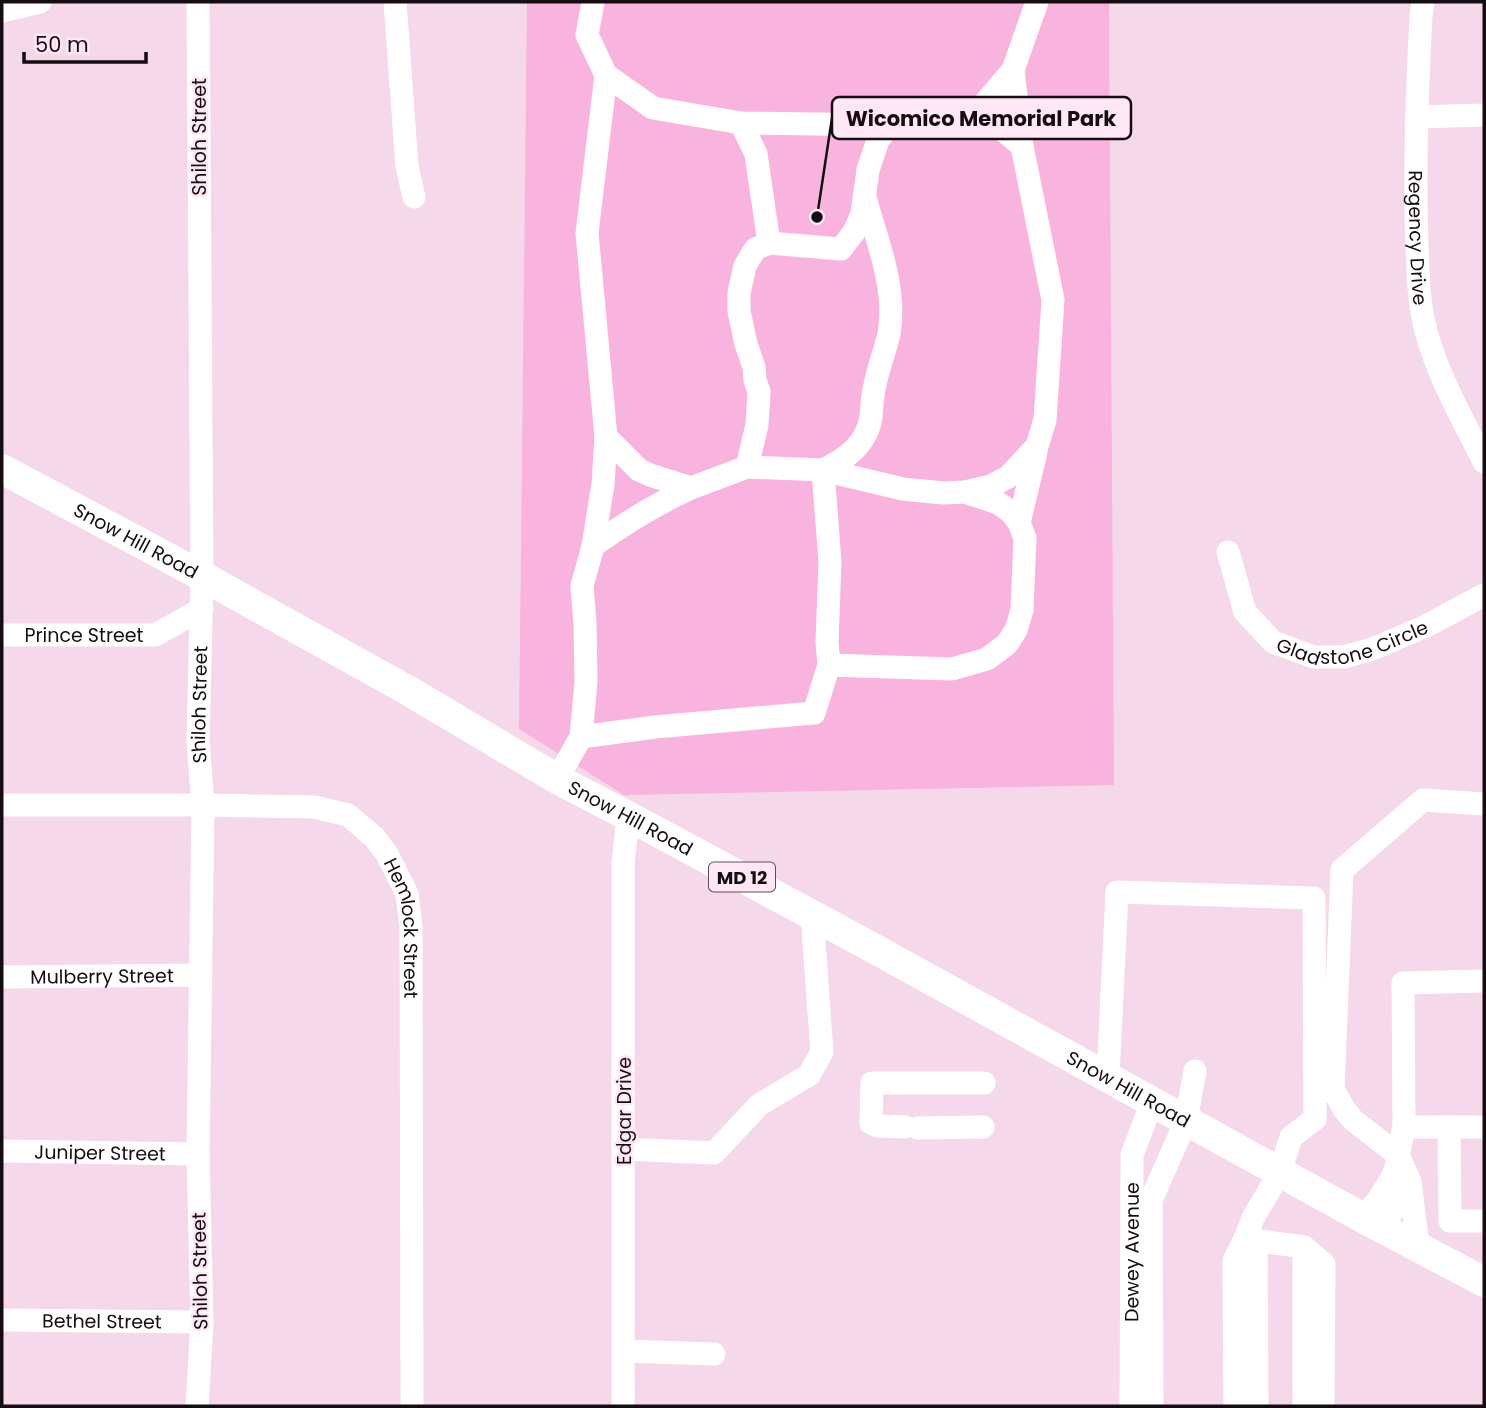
<svg xmlns="http://www.w3.org/2000/svg" width="1486" height="1408" viewBox="0 0 1486 1408" font-family="Poppins,sans-serif">
  <rect width="100%" height="100%" fill="#f5d8e9"/>
  <path fill="#f8b4de" d="M 527,2 L 1109,2 L 1114,785 L 624,795 L 519,729 Z"/>
  <g fill="none" stroke-linecap="round" stroke-linejoin="round">
    <g stroke="#fff" stroke-width="23">
      <path d="M 395,2 L 407,166 L 414,197"/>
      <path d="M 593,2 L 587,35 L 606,75 L 653,108 L 741,123 L 890,125 L 979,110 L 1022,146"/>
      <path id="s1" d="M 1423,2 L 1421,17 C 1417,91 1414,166 1417,241 C 1418,271 1418,301 1426,331 C 1438,377 1463,419 1484,462"/>
      <path d="M 2,11 L 40,2"/>
      <path d="M 606,75 L 587,233 L 606,437 L 639,470 L 650,475 L 691,488 L 747,467 L 757,425 L 759,392 L 755,380 L 754,367 L 746,344 L 739,311 L 739,293 L 745,266 L 755,249 L 769,243"/>
      <path d="M 979,110 L 1013,70"/>
      <path d="M 1417,117 L 1484,115"/>
      <path d="M 741,123 L 756,154 L 769,243 L 841,249 L 854,232 L 862,214 L 868,170 L 878,140 L 890,125"/>
      <path d="M 747,467 L 823,470 L 903,489 L 943,493 L 965,492 L 991,486 L 1008,477 L 1037,446 L 1045,420 L 1053,300 L 1022,146 L 1013,70 L 1037,2"/>
      <path d="M 1019,523 L 1036,452"/>
      <path d="M 593,546 C 625,523 656,504 691,488"/>
      <path id="s2" d="M 1228,552 L 1245,612 L 1273,642 L 1314,657 L 1343,657 L 1370,650 L 1426,626 L 1484,595"/>
      <path id="s3" d="M 2,635 L 155,635 L 202,609"/>
      <path d="M 829,665 L 952,669 L 987,659 L 1007,644 L 1016,630 L 1022,610 L 1025,538 L 1019,523 L 1011,512 L 998,503 L 965,492"/>
      <path d="M 581,737 L 655,727 L 814,713 L 829,665 L 827,642 L 830,562 L 823,470 C 846,459 867,444 871,417 C 872,406 872,396 875,385 C 878,368 885,351 889,334 C 897,289 877,240 865,198"/>
      <path d="M 557,779 L 581,737 L 586,682 L 585,623 L 582,586 L 593,546 L 603,484 L 606,437"/>
      <path id="s4" d="M 2,805 L 203,805 L 314,807 L 348,815 L 374,837 L 387,854 L 407,894 L 411,927 L 412,1406"/>
      <path id="s5" d="M 2,977 L 201,975"/>
      <path d="M 1108,1076 L 1117,892 L 1314,898 L 1315,1119 L 1291,1137 L 1280,1172 L 1253,1218 L 1245,1239 L 1234,1261 L 1235,1406"/>
      <path d="M 905,1127 L 877,1126 L 871,1123 L 872,1083 L 984,1083"/>
      <path d="M 1404,1127 L 1484,1127"/>
      <path d="M 1449,1127 L 1450,1221 L 1484,1221"/>
      <path d="M 918,1128 L 983,1127"/>
      <path d="M 624,1149 L 714,1153 L 759,1105 L 809,1075 L 822,1052 L 812,915"/>
      <path id="s6" d="M 2,1151 L 198,1154"/>
      <path d="M 1363,1218 L 1378,1200 L 1393,1176 L 1396,1167 L 1404,1127 L 1403,983 L 1484,981"/>
      <path d="M 1381,1227 L 1402,1198 L 1410,1182"/>
      <path d="M 1245,1239 L 1304,1247 L 1324,1264 L 1323,1406"/>
      <path d="M 1256,1241 L 1257,1406"/>
      <path d="M 1418,1246 L 1410,1182 L 1398,1155 L 1353,1120 L 1344,1109 L 1333,1089 L 1342,870 L 1423,800 L 1484,804"/>
      <path d="M 1304,1247 L 1304,1406"/>
      <path id="s7" d="M 2,1320 L 202,1322"/>
      <path d="M 623,1351 L 714,1354"/>
      <path id="s8" d="M 197,1406 L 202,1322 L 198,1154 L 203,805 L 198,741 L 202,576 L 198,2"/>
      <path d="M 623,1406 L 623,864 L 628,816"/>
      <path id="s9" d="M 1131,1406 L 1132,1155 L 1152,1102"/>
      <path d="M 1152,1406 L 1151,1200 L 1186,1121 L 1195,1071"/>
    </g>
    <path stroke="#fff" stroke-width="30" id="s10" d="M 2,469 L 202,576 L 409,691 L 557,779 L 628,816 L 864,943 L 1363,1218 L 1484,1282"/>
  </g>
  <g text-anchor="middle" dominant-baseline="central" stroke-width="5" stroke-linejoin="round" paint-order="stroke">
    <rect fill="#ffe7f5" stroke="#5c4e57" stroke-width="2" x="709" y="862.5" width="66" height="29" rx="5"/>
    <g font-size="18" font-weight="bold" fill="#160d13">
      <text x="742" y="877">MD 12</text>
    </g>
    <g font-size="19" fill="#160d13" stroke="#ffe7f5">
      <text transform="translate(199 137) rotate(-90)">Shiloh Street</text>
      <text stroke="none"><textPath href="#s1" startOffset="236">Regency Drive</textPath></text>
      <text stroke="none"><textPath href="#s10" startOffset="152">Snow Hill Road</textPath></text>
      <text stroke="none"><textPath href="#s2" startOffset="187">Gladstone Circle</textPath></text>
      <text stroke="none"><textPath href="#s3" startOffset="82">Prince Street</textPath></text>
      <text stroke="none"><textPath href="#s8" startOffset="702">Shiloh Street</textPath></text>
      <text stroke="none"><textPath href="#s10" startOffset="719">Snow Hill Road</textPath></text>
      <text stroke="none"><textPath href="#s4" startOffset="480">Hemlock Street</textPath></text>
      <text stroke="none"><textPath href="#s5" startOffset="100">Mulberry Street</textPath></text>
      <text stroke="none"><textPath href="#s10" startOffset="1286">Snow Hill Road</textPath></text>
      <text transform="translate(624 1111) rotate(-90)">Edgar Drive</text>
      <text stroke="none"><textPath href="#s6" startOffset="98">Juniper Street</textPath></text>
      <text stroke="none"><textPath href="#s9" startOffset="154">Dewey Avenue</textPath></text>
      <text transform="translate(200 1271) rotate(-91)">Shiloh Street</text>
      <text stroke="none"><textPath href="#s7" startOffset="100">Bethel Street</textPath></text>
    </g>
  </g>
  <path fill="none" stroke="#160d13" stroke-width="2.5" d="M817 217L832 118"/>
  <circle fill="#160d13" stroke="#ffe7f5" stroke-width="2.5" cx="817" cy="217" r="7"/>
  <rect fill="#ffe7f5" stroke="#160d13" stroke-width="2.5" x="832" y="97" width="299" height="42" rx="7"/>
  <g font-size="21" text-anchor="middle" font-weight="bold" fill="#160d13">
    <text x="981" y="126">Wicomico Memorial Park</text>
  </g>
  <rect width="1486" height="1408" fill="none" stroke="#160d13" stroke-width="7"/>
  <path d="M24 52v10h122v-10" fill="none" stroke="#160d13" stroke-width="3.5"/>
  <text x="35" y="52" font-size="21" fill="#160d13" stroke="#ffe7f5" stroke-width="5" paint-order="stroke">50 m</text>
</svg>
